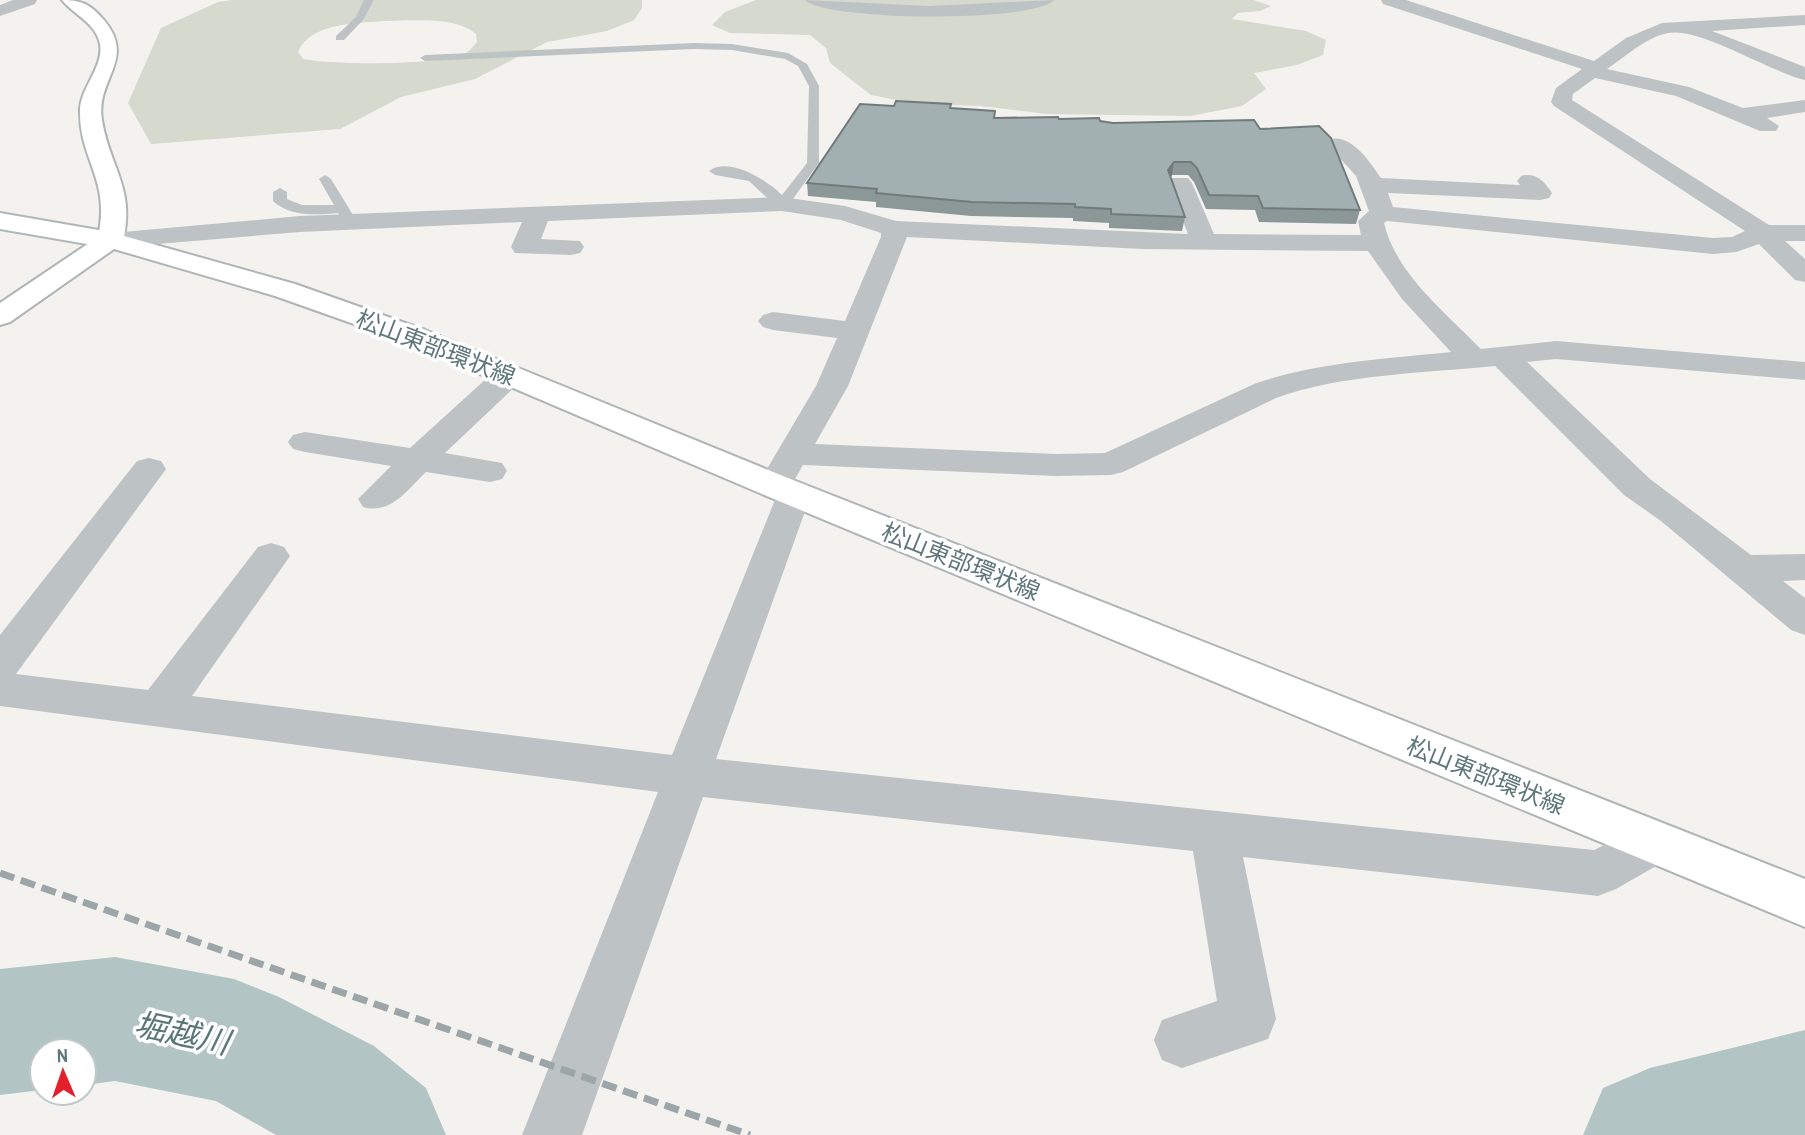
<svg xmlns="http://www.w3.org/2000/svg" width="1805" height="1135" viewBox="0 0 1805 1135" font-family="'Archivo Narrow','Noto Sans JP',sans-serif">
  <rect width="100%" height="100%" fill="#f4f2ef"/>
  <g fill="#d5d9ce" fill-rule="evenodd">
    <path d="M 232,0 L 642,0 L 642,8 L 634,20 L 607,31 L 547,42 L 475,79 L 401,97 L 340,129 L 151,144 L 128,103 L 161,28 L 218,2 ZM 387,21 C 413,21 455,16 476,34 L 477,42 C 473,46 470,51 466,53 C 442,66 330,65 303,59 L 298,52 C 310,22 360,23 387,21 Z"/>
    <path d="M 756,0 L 1253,0 L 1271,6 L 1260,11 L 1238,13 L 1232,19 L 1306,31 L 1326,40 L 1323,55 L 1297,65 L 1254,73 L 1266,89 L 1242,106 L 1190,116 L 1046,114 L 980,106 L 917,104 L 871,95 L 830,63 L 826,48 L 810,35 L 730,33 L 712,25 L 725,12 Z"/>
  </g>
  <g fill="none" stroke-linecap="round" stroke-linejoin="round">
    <g fill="#b3c4c4" fill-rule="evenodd">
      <path d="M 115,957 L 234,979 L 279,997 L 374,1046 L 426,1088 L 446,1135 L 276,1135 L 216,1101 L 115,1081 L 84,1085 L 84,1051 L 42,1051 L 42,1090 L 0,1095 L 0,969 Z"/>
      <path d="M 1805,1030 L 1805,1135 L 1583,1135 L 1603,1088 L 1650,1068 Z"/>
    </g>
    <defs>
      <path id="secondary" d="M 0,213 L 110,232 L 119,234 L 123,240 L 119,246 L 110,248 L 0,229 Z"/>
      <path id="primary" d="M 62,0 C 81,0 90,4 103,19 C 138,59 95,79 102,120 C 109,165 134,187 124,236 L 295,284 L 425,330 L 788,478 L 1805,879 L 1805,927 L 762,494 L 405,342 L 275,296 L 114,249 L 10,322 L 0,325 L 0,303 L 98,237 C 111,180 79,159 80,111 C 80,88 104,67 100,44 C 96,23 74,15 62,0 Z"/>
    </defs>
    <use href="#secondary" stroke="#afb7b9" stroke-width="4"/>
    <use href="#primary" stroke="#aeb5b7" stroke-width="4"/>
    <g fill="#bdc3c4" fill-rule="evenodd">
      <path d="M 364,0 L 374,0 L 363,20 L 344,40 L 336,40 L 336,36 L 356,17 Z"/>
      <path d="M 694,43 L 732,44 L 788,53 L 807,64 L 819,86 L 819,163 L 787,207 L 777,207 L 749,181 L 715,175 L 709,171 C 729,156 767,180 782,195 L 807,163 L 809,86 L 798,66 L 785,59 L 732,50 L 694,49 L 425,61 L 420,58 L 425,55 Z"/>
      <path d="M 325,175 L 331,179 L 356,220 L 354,223 L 344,223 L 338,213 C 317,215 290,217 273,201 L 273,192 L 280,188 L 287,192 L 287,199 L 302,205 L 334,205 L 319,179 Z"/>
    </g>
    <g fill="#bdc3c4" fill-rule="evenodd">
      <path d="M 13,0 L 37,0 L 35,4 L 0,16 L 0,5 Z"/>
      <path d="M 805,0 L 929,6 L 1054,0 C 1035,23 824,21 805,0 Z"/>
      <path d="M 1381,0 L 1406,0 L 1594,61 L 1626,38 L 1662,23 L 1805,15 L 1805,25 L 1712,31 L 1805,67 L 1805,80 C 1768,71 1700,27 1668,33 C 1646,37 1625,57 1607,69 L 1689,87 L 1743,108 L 1805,100 L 1805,112 L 1767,118 L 1779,126 L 1776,131 L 1760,131 L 1676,96 L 1595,78 L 1573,94 L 1572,100 L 1769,225 L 1805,225 L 1805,241 L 1785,241 L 1805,259 L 1805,282 L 1795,280 L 1759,244 L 1736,252 L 1713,254 L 1387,221 L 1384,223 C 1396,274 1446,313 1481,349 L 1556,341 L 1805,362 L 1805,380 L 1556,359 L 1527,362 L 1650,479 L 1751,555 L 1805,554 L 1805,580 L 1783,581 L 1805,598 L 1805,635 L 1791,630 L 1661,521 L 1624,495 L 1495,366 C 1426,373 1342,374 1276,398 L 1123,472 L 1111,475 L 1056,476 L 803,465 L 794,481 L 807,484 L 812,492 L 716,759 L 1594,850 L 1653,821 L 1670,828 L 1678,843 L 1670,858 L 1616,889 L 1598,896 L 1243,857 L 1276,1019 L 1268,1039 L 1182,1068 L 1162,1060 L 1154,1040 L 1162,1020 L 1217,1001 L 1193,851 L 703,797 L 582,1135 L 522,1135 L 658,792 L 0,706 L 0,635 L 137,461 L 149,458 L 161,461 L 166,469 L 16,674 L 148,690 L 258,547 L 271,543 L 284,547 L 290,556 L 192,696 L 672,755 L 781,485 L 769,482 L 764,474 L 816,386 L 837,338 L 773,330 L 763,327 L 758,321 L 763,315 L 773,312 L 845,321 L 881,237 L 881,233 L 841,220 L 782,211 L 548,221 L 541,239 L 580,241 L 584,247 L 580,253 L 571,255 L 515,253 L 511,247 L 522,222 L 300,232 L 110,248 L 101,246 L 97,240 L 101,234 L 300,216 L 782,197 L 845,206 L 896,221 L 1188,234 L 1168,183 L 1172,178 L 1188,178 L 1192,183 L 1214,234 L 1361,235 L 1358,221 L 1369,211 L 1356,176 L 1327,144 L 1330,139 C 1352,134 1370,162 1381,178 L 1520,185 L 1517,181 L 1521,176 C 1536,172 1544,181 1552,193 L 1549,198 L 1540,200 L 1388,193 L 1393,207 L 1713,238 L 1732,237 L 1745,231 L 1554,106 L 1551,102 L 1556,88 L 1582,69 L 1383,4 ZM 907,237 L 1142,249 L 1368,251 L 1402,299 L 1451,352 C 1385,359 1316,362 1254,384 L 1105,453 L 1056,454 L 815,444 L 848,386 Z"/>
      <path d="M 510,365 L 521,367 L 526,374 L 521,381 L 445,453 L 502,463 L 507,471 L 502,479 L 490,482 L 426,472 C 407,490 391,515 363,507 L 358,499 L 391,466 L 305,452 L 293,449 L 288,442 L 293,435 L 305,432 L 410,448 L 499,367 Z"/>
    </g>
    <use href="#secondary" fill="#fff" fill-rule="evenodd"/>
    <use href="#primary" fill="#fff" fill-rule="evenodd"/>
    <path stroke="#9ca6a8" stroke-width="7" stroke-dasharray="15 7" stroke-linecap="butt" d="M 0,873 L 750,1135"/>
  </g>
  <path fill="#8c9798" d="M 951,108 L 995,118 L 1059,119 L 1113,123 L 1260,129 L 1360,210 L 1356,224 L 1259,222 L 1255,210 L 1206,209 L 1194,182 L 1188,175 L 1172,175 L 1171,177 L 1185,217 L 1182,231 L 1109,228 L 1109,223 L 1073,221 L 1073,218 L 971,216 L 876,207 L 876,202 L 808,196 L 807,183 Z"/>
  <path fill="#727b7c" d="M 1174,162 L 1172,175 L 1166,184 L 1168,170 Z"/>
  <path fill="#a3b0b1" stroke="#727b7c" stroke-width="2" d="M 896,101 L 951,104 L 950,108 L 995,111 L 994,118 L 1058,117 L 1059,119 L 1099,118 L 1100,121 L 1113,123 L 1254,120 L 1260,129 L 1319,126 L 1331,138 L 1360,210 L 1263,208 L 1258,196 L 1209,195 L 1197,168 L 1191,162 L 1174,162 L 1168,170 L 1185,217 L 1111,214 L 1111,209 L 1075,207 L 1075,204 L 972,202 L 876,193 L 877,189 L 807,183 L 860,104 L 894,106 Z"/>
  <g text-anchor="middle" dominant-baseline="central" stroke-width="7" stroke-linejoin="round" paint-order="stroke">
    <g font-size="24" fill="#5f777b" stroke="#fff">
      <text transform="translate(436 347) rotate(21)">松山東部環状線</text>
      <text transform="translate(961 561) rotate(22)">松山東部環状線</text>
      <text transform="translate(1486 775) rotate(22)">松山東部環状線</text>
    </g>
    <g font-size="32" font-style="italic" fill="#597877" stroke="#fff">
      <text transform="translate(182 1033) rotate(12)">堀越川</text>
    </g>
  </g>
  <g transform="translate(63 1072) rotate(358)"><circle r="33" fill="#ffffff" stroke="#bfc9ca" stroke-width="2"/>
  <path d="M0-5L12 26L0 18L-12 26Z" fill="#e2212d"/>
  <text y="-10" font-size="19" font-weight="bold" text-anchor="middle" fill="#5f777b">N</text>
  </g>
</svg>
